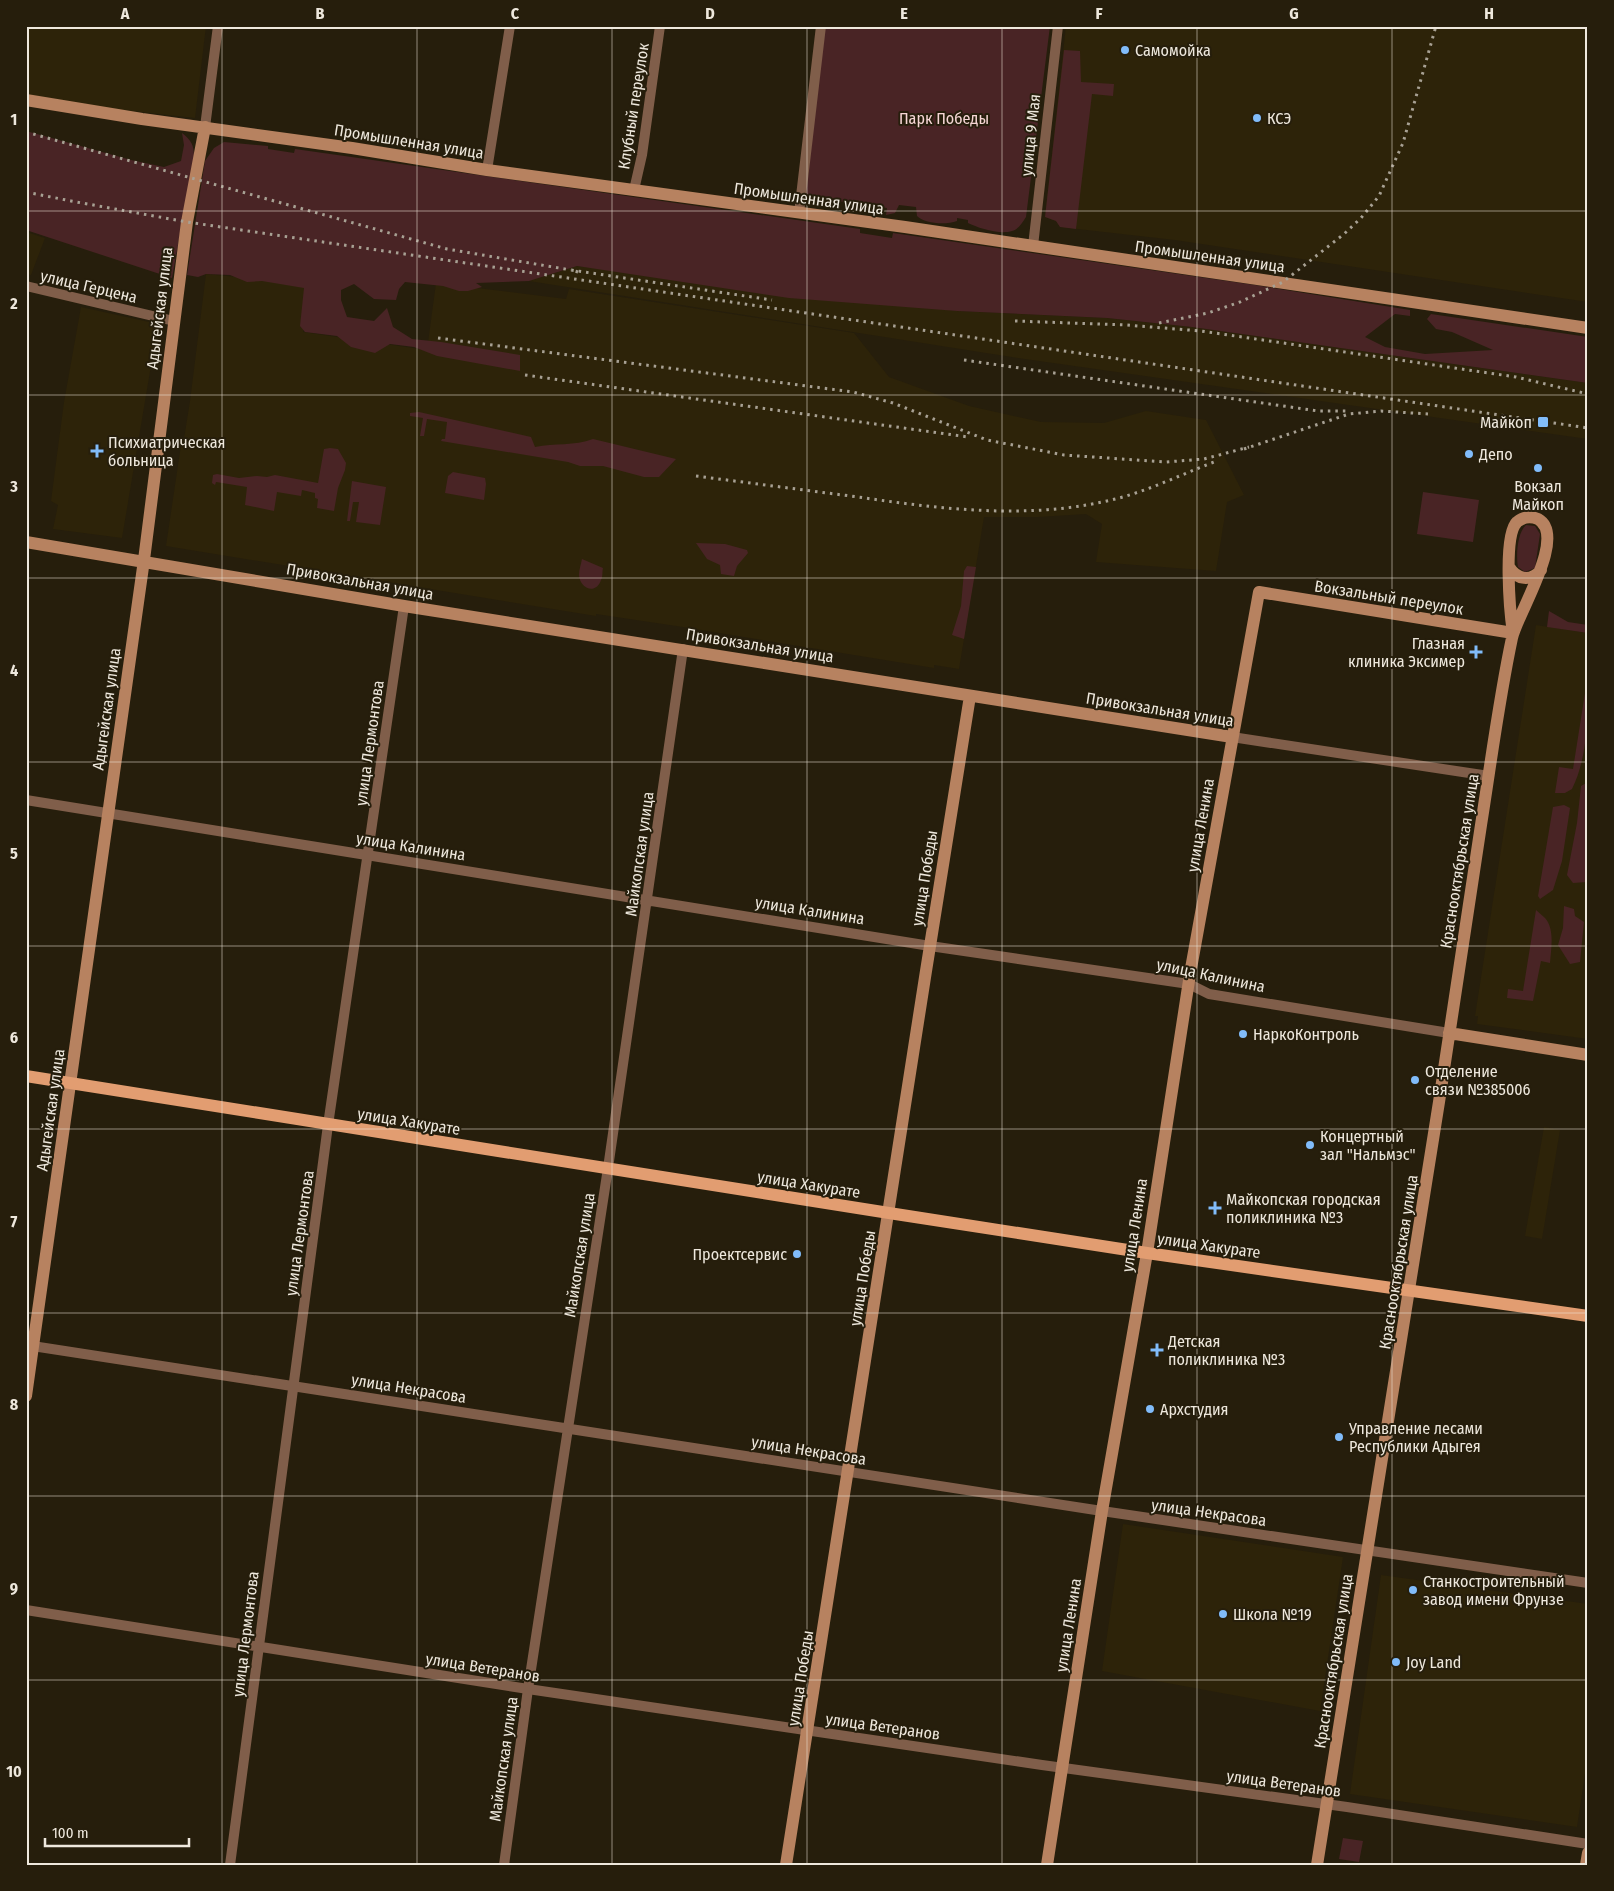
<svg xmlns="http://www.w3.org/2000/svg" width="1614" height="1891" font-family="'Fira Sans Condensed',sans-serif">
  <rect width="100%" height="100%" fill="#261e0c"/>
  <path fill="#2d2309" d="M26,26H206L195,118L114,109L26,94Z
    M1066,26H1588V302L1175,240L1060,227L1056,221L1045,217Z
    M26,232L45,238L31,275L26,274Z
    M577,266L957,311L1107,318L1192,327L1588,383V439L1018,358L529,281Z
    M206,274L310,284L303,332L427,350L436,283L566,299L569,289L854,333L889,377L969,406L1041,422L1104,423L1146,411L1206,420L1244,495L1227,502L1216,571L1096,562L1102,524L1086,514L1038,517H984L959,669L934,665V668L683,627L596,614V616L166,546L181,445H183L190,401Z
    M81,307L158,324L122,538L53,529L58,505L51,501L64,402Z
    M1536,625L1588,633V1039L1477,1024L1478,1016H1475Z
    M1544,1127L1560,1130L1542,1239L1525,1236Z
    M1123,1524L1343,1557L1320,1711L1102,1671Z
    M1381,1575L1588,1604V1754L1577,1827L1350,1794Z"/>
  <path fill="#492425" d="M824,26H1050L1026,217C1022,223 1019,229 1012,231C1000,235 978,228 968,223V220L957,218V221C946,225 925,224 917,216L916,207L899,205L895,213L886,215L887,208L823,199L821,206L811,203L806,195Z
    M1064,50L1080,51L1081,82L1114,84L1113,96L1092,94L1076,229L1060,227L1056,221L1045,217Z
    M26,131L131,160L164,167L181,161L184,145L182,133C191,140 194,145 194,156L172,278L26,230Z
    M224,142L268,146V149L294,153L295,149L860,229V233L892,238L893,233L1255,285L1410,310V316L1395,314L1365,337L1385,347L1425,354L1493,350L1452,332L1436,329L1427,319L1431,314L1588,337V383L1192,327L1107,318L957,311L789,298L577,266L529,281L476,283L482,287L468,291H459L443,286L405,282L399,289L396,300L374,299L354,284L341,290V300L347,317L374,321L387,308L393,327L412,339L441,342L520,355V371L437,356L414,347L390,344L375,353L351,347L337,336L305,332L300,326L304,288L262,281L247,282L230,275L206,274L198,277L187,275L205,161L214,148Z
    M419,412L531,437L535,447C555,443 574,446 593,439L676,459L659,477H644L603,466H580L568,462L441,441L442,439H445L447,422L427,419L424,436H420L423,418L410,416V413Z
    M330,448L338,449L346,463L345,470L338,488L334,511L317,508L318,499L315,498V493L302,490L301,496L277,492L274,511L245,505L247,487L216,482L215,485L212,483L213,475L217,474L239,478L257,476L267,477L275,475L318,483L324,449Z
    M453,472L485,478L486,484L484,500L445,493L448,476Z
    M352,481L386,487L380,525L356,522L359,502H353L350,521H347Z
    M1423,492L1479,500L1473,542L1417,534Z
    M1526,525L1535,526L1540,534L1535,568L1525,572L1518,567C1516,556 1517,533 1526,525Z
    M696,543L725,544L747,550L748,553L737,566L734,576L721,574L720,565L707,559Z
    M582,559L603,568C602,572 603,577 601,580C596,595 580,589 579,575C579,570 581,564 582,559Z
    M967,566L976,567L964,639L952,635L961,606L964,571Z
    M1549,611L1568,622L1588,625V633L1547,627Z
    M1588,692C1588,724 1586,761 1572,789L1565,793H1555L1559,767L1573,769L1585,693Z
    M1588,782V875L1587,882L1573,883L1567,875L1577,823L1581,786Z
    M1564,805L1570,808L1562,861L1553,890L1540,899L1538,896L1553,807Z
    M1564,906L1574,909L1575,916L1584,922L1580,962L1570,964L1558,945L1563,928Z
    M1536,910C1539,913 1542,915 1545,918C1555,929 1551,949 1550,963L1541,961L1533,1001L1507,998L1508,989L1523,991Z
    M1343,1838L1363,1841L1359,1862L1339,1859Z"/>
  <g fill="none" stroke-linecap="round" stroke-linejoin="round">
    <path stroke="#805e4a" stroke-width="10" d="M205,127L218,26
      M487,170L510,26
      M634,190L642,155L660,26
      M799,213L821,26
      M1033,246L1058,26
      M26,286L174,321
      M1232,737L1489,776
      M26,800L930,946L1189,984L1209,994L1449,1033
      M26,1345L1102,1511L1588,1583
      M26,1610L528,1689L1042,1765L1347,1807L1588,1844
      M230,1865L328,1125L404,606
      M504,1865L528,1689L608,1168L683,649"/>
    <path stroke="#b78260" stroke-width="12" d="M26,100L142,119L352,148L487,170L905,227L1588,328
      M26,542L404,606L1232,737
      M1509,567C1517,580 1531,582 1541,570
      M1449,1033L1588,1055
      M26,1396L144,560L187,222L205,127
      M786,1865L926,971L970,696
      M1047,1865L1102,1511L1147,1253L1190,974L1259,592L1513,633
      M1317,1865C1358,1610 1400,1356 1439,1102C1453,1009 1467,917 1481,825C1491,762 1499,699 1512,638C1517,614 1568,536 1538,519C1531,516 1523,517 1517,522C1503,535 1510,613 1513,633
      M1586,1865L1588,1853"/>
    <path stroke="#e29d71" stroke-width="12" d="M26,1076L889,1213L1147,1253L1588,1316"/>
    <path stroke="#a8a194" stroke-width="3" stroke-dasharray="2.5 5" stroke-linecap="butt" d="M26,132L447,249L571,270
      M26,192L71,201L187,222L1588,428
      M578,272L571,270L772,300
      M1015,321L1126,325L1201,331L1516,377L1588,394
      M1159,323L1208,313L1240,302L1283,282L1344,234L1361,218L1379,196L1403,143L1436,26
      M438,338L853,392L893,403L987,440L1064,455L1166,462L1204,459L1249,447
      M964,360L1318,411H1349
      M525,375L968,437
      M1244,449L1349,414L1381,411L1428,414
      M696,476C750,483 804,490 858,497C941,509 1028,520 1111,500C1146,492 1180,475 1214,462"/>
  </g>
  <path fill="none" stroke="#eee8dd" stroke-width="1" stroke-opacity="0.55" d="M222,26V1865M417,26V1865M612,26V1865M807,26V1865M1002,26V1865M1197,26V1865M1392,26V1865M26,211H1588M26,395H1588M26,578H1588M26,762H1588M26,946H1588M26,1129H1588M26,1313H1588M26,1496H1588M26,1680H1588"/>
  <g fill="#81bcfa" stroke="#261e0c" stroke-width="2">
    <circle cx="1125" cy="50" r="5"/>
    <circle cx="1257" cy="118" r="5"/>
    <rect x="1537" y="416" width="12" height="12" rx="2.5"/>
    <path d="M94.5 443.5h5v5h5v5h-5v5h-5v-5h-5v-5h5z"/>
    <circle cx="1469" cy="454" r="5"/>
    <circle cx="1538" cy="468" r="5"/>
    <path d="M1473.5 644.5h5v5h5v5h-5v5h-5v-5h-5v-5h5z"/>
    <circle cx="1243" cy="1034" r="5"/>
    <circle cx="1415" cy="1080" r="5"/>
    <circle cx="1310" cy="1145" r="5"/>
    <path d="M1212.5 1200.5h5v5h5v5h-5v5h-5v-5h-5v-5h5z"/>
    <circle cx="797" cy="1254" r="5"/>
    <path d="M1154.5 1342.5h5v5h5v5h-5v5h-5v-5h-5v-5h5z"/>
    <circle cx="1150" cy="1409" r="5"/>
    <circle cx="1339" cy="1437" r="5"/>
    <circle cx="1413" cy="1590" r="5"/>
    <circle cx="1223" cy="1614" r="5"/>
    <circle cx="1396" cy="1662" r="5"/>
  </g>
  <g text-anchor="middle" stroke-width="4" stroke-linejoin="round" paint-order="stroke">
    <g font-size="16" fill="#eee8dd" stroke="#261e0c" text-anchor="start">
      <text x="1135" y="56">Самомойка</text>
      <text x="1267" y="124">КСЭ</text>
      <text x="1532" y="428" text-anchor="end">Майкоп</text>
      <text x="108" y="448">Психиатрическая<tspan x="108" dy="18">больница</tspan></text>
      <text x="1479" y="460">Депо</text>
      <text x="1538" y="492" text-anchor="middle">Вокзал<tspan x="1538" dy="18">Майкоп</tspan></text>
      <text x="1465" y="649" text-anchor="end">Глазная<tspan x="1465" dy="18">клиника Эксимер</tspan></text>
      <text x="1253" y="1040">НаркоКонтроль</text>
      <text x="1425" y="1077">Отделение<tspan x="1425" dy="18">связи №385006</tspan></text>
      <text x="1320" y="1142">Концертный<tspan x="1320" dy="18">зал "Нальмэс"</tspan></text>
      <text x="1226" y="1205">Майкопская городская<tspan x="1226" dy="18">поликлиника №3</tspan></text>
      <text x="787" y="1260" text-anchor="end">Проектсервис</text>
      <text x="1168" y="1347">Детская<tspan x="1168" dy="18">поликлиника №3</tspan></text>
      <text x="1160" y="1415">Архстудия</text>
      <text x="1349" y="1434">Управление лесами<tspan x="1349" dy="18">Республики Адыгея</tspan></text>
      <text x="1423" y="1587">Станкостроительный<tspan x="1423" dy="18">завод имени Фрунзе</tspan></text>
      <text x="1233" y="1620">Школа №19</text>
      <text x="1406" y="1668">Joy Land</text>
    </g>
    <g font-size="16" fill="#eee8dd" stroke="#261e0c">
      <text transform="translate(633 106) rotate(-81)" y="6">Клубный переулок</text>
      <text transform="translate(1030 135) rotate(-84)" y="6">улица 9 Мая</text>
      <text transform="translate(409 141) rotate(9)" y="6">Промышленная улица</text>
      <text transform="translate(809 198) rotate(8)" y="6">Промышленная улица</text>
      <text transform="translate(1210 256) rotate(8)" y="6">Промышленная улица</text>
      <text transform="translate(89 286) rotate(13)" y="6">улица Герцена</text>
      <text transform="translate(159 308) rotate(-83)" y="6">Адыгейская улица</text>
      <text transform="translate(360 581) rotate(10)" y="6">Привокзальная улица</text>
      <text transform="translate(1389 597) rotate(9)" y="6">Вокзальный переулок</text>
      <text transform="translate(760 645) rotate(9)" y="6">Привокзальная улица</text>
      <text transform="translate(106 709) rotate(-82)" y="6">Адыгейская улица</text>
      <text transform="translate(1160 709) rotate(9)" y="6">Привокзальная улица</text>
      <text transform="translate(369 743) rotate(-82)" y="6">улица Лермонтова</text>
      <text transform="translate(1200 825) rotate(-80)" y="6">улица Ленина</text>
      <text transform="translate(411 846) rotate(9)" y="6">улица Калинина</text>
      <text transform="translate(639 854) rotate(-82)" y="6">Майкопская улица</text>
      <text transform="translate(1459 861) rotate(-81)" y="6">Краснооктябрьская улица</text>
      <text transform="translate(924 878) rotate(-81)" y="6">улица Победы</text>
      <text transform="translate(810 910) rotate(9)" y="6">улица Калинина</text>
      <text transform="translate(1211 975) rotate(12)" y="6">улица Калинина</text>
      <text transform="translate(50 1110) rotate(-82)" y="6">Адыгейская улица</text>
      <text transform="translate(409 1121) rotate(9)" y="6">улица Хакурате</text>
      <text transform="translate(809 1184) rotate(9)" y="6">улица Хакурате</text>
      <text transform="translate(1134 1225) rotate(-81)" y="6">улица Ленина</text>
      <text transform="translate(299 1233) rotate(-82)" y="6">улица Лермонтова</text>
      <text transform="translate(1209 1245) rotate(8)" y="6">улица Хакурате</text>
      <text transform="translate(579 1255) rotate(-81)" y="6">Майкопская улица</text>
      <text transform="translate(1398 1262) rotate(-81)" y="6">Краснооктябрьская улица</text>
      <text transform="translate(862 1278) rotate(-81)" y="6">улица Победы</text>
      <text transform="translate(409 1388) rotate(9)" y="6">улица Некрасова</text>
      <text transform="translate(809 1450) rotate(9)" y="6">улица Некрасова</text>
      <text transform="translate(1209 1512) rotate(8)" y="6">улица Некрасова</text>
      <text transform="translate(1068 1625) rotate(-81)" y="6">улица Ленина</text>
      <text transform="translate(245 1634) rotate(-83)" y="6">улица Лермонтова</text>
      <text transform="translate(1333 1661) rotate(-81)" y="6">Краснооктябрьская улица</text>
      <text transform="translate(483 1667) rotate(9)" y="6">улица Ветеранов</text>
      <text transform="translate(800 1678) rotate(-81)" y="6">улица Победы</text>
      <text transform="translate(883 1726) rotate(8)" y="6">улица Ветеранов</text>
      <text transform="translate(503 1759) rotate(-82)" y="6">Майкопская улица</text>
      <text transform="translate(1284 1783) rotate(8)" y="6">улица Ветеранов</text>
    </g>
    <g font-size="16" fill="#f6d6d5" stroke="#261e0c">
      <text x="944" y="124">Парк Победы</text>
    </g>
  </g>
  <rect width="1614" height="1891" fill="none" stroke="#261e0c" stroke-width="55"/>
  <path d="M45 1838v8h144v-8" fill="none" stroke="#eee8dd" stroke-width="2.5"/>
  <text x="52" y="1838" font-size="15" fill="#eee8dd" stroke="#261e0c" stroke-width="4" paint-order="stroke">100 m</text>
  <rect x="28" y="28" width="1558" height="1836" fill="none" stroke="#eee8dd" stroke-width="2"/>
  <g font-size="16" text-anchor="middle" font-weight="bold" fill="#eee8dd">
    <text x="125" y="19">A</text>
    <text x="320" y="19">B</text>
    <text x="515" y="19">C</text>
    <text x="710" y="19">D</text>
    <text x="904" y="19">E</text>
    <text x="1099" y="19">F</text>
    <text x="1294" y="19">G</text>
    <text x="1489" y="19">H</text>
    <text x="14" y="125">1</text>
    <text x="14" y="309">2</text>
    <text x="14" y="492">3</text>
    <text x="14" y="676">4</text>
    <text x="14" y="859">5</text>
    <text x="14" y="1043">6</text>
    <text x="14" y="1227">7</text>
    <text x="14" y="1410">8</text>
    <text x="14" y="1594">9</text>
    <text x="14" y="1777">10</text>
  </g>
</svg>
